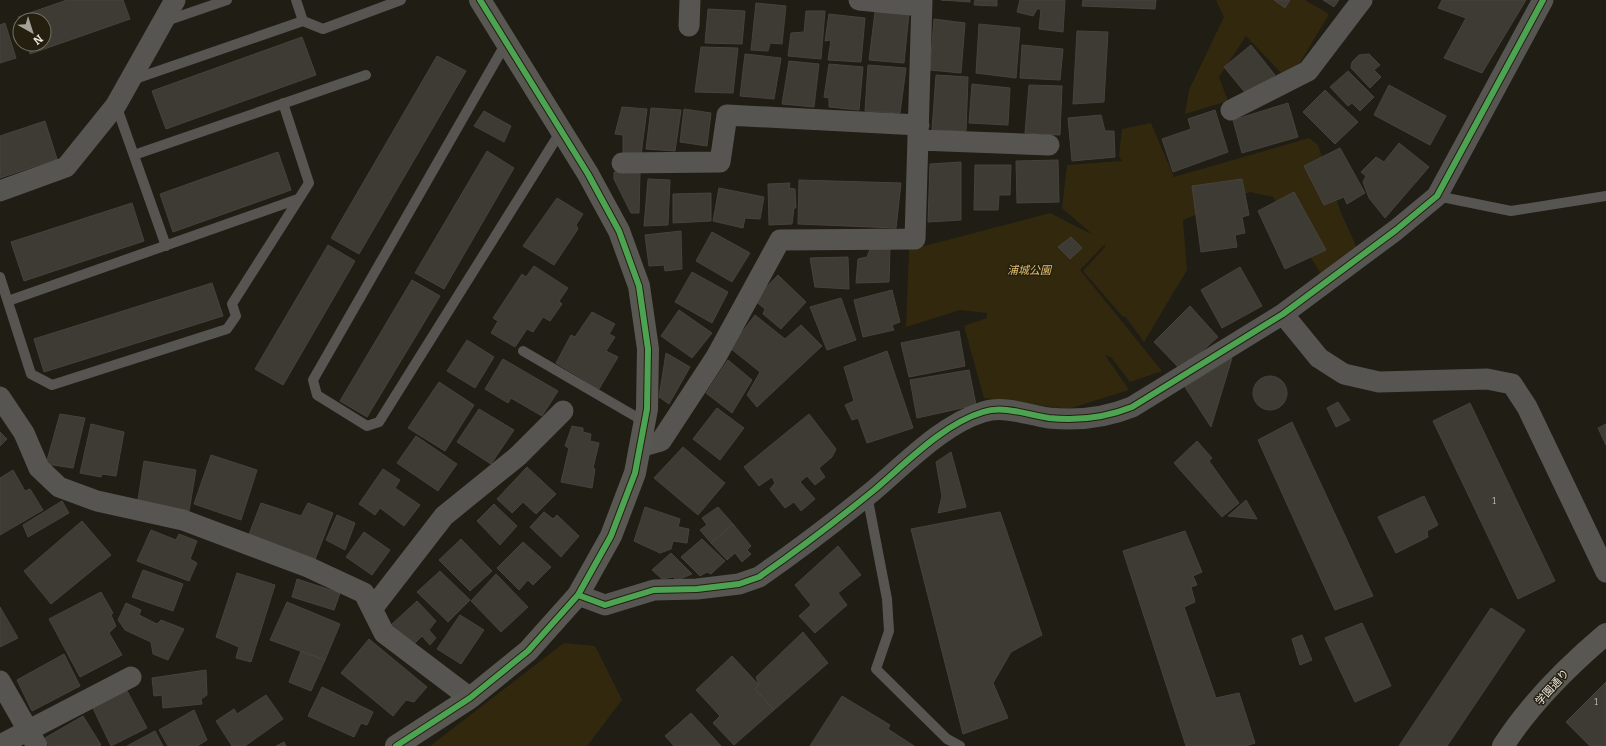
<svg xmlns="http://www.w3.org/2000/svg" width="1606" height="746" font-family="Bitter,'Noto Sans JP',serif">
  <rect width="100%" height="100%" fill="#201d15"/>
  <path fill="#32280e" d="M1216,0H1305L1329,14L1300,63L1283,75L1246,36L1219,77L1228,101L1185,114L1189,90L1224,17Z
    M1151,123L1174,177L1309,138L1318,145L1341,213L1357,248L1321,274L1273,197L1250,192L1183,220L1187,270L1144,342L1125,316L1123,317L1083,271L1106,246L1104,245L1080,270L1162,371L1130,382L1111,357L1105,355L1129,390L1068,409L984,398L964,326L987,318V313L960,310L906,327L909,250L1050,213L1093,235L1062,208L1067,165L1122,161L1119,156L1122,129Z
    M564,643L595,646L622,700L587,746H430Z"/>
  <path fill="#3e3a34" stroke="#46433c" d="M67,0H123L130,19L30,54L27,44H44V20H20V24L18,17Z
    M941,0H970V2Z
    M975,0H997V6L974,5Z
    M1020,0H1065L1063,32L1039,29L1041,9H1037L1033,16L1017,12Z
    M1083,0H1156L1155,9L1082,6Z
    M1274,0H1290L1285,8Z
    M1323,0H1339L1334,7Z
    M1442,0H1526L1482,73L1444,58L1466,18L1438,8Z
    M756,3L786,6L782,44L770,43L768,51L751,50Z
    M708,9L745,11L742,44L705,43Z
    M806,11H825L821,59L788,56L791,33L804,32Z
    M875,12L909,14L904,63L869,60Z
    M829,14L865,18L861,62L828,60L831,40L825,41Z
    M934,19L965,23L961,73L930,70Z
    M5,23L16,58L0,63V25Z
    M979,24L1020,28L1016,78L976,73Z
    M1077,31L1108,32L1104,102L1073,104Z
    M302,37L316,75L166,129L152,91Z
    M1022,45L1063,49L1060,80L1020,78Z
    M1251,45L1275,75L1247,95L1224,67Z
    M701,47L738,48L733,93L695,92Z
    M745,54L781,58L774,99L740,96Z
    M1369,54L1380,65L1374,70L1381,77L1370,88L1351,68L1352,62L1359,55Z
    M437,56L466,71L359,254L331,238Z
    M789,61L819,64L814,107L782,104Z
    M829,64L863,67L859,110L829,107V98L824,97Z
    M868,65L906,68L900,113L865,111Z
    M1348,71L1374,97L1360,111L1352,103L1348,106L1330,87Z
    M936,75L968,77L966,131L932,130Z
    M972,84L1010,88L1008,125L969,123Z
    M1029,85L1062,86L1060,135L1025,133Z
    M1389,85L1446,116L1430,145L1374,115Z
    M1325,90L1358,122L1335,144L1303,112Z
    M1288,103L1298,137L1242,153L1233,120Z
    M622,107L647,109L641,155L623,154V135L615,134Z
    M651,108L681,110L675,151L646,149Z
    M684,109L711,113L707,146L680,142Z
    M1215,110L1228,152L1173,172L1162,139L1191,129L1188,119Z
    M484,111L511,126L504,142L474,126Z
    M1101,115L1105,131H1114L1115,157L1072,161L1068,118Z
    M45,121L57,159L0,178V136Z
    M1399,143L1429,167L1385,218L1369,198L1363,182L1366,176L1361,172L1376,157L1384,162Z
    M1340,148L1365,193L1347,204L1344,197L1324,205L1304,166Z
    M487,151L514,168L444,289L415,273Z
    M278,152L291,190L173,232L160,194Z
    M1058,160L1059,202L1017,203L1016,161Z
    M961,162V220L928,222L930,164Z
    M975,165H1011L1010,195H999L998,210H974Z
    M614,172H640L639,213H631L614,179Z
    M648,179L670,180L668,225L644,226Z
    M1242,179L1249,215L1242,217L1245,233L1235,235L1237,247L1201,252L1192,186Z
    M799,180L901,183L896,228L798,224Z
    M790,183L789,188L795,189L796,208H794L792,224L769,225L768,184Z
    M719,188L764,197L760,219L745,218L743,228L713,221Z
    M1294,192L1326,250L1285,269L1258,211Z
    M711,193V221L673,223V194Z
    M557,198L583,214L576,225L578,229L554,265L523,246Z
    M132,203L144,241L24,281L11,242Z
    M681,231L682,269L665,271L664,265L649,266L645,235Z
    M712,232L750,253L732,282L696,261Z
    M1071,237L1082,248L1070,259L1058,247Z
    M328,245L355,261L283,385L255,369Z
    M890,248L889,282L856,283L858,259L867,257L870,249Z
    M848,257L849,289L815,287L810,258Z
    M534,266L568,288L559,301L562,304L550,321L543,317L533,332L527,329L515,347L491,333L498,321L493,318L522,274L526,277Z
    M1240,267L1262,306L1222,328L1201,290Z
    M692,272L728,292L712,323L675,302Z
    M778,275L806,302L781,329L763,314L765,309L754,300Z
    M412,280L440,296L367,417L340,401Z
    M212,283L223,316L44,372L34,339Z
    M892,290L900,322L892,325L894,330L863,337L854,300Z
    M841,298L856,340L827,350L810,307Z
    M1190,306L1218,337L1181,370L1154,342Z
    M679,310L712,333L692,358L661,336Z
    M592,312L615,324L609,334L615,337L606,351L618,357L599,389L556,363L571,335L575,337Z
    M755,315L785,339L801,325L822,346L757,407L747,395L760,372L730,348Z
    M959,331L965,366L909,377L901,343Z
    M467,340L494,357L475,388L447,371Z
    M887,351L913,428L867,443L858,418L852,420L845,405L854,401L844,367Z
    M666,353L690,367L669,404L659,397Z
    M1232,358L1211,427L1185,387Z
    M503,359L558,391L542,416L511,398L508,403L485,389Z
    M728,360L752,380L732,413L706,393Z
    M969,370L976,405L917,418L910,380Z
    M1253 393a17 17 0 1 1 34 0a17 17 0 1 1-34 0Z
    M439,382L474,405L445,451L408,428Z
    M1338,402L1350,420L1336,427L1327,408Z
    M1470,403L1555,581L1518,599L1433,421Z
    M717,408L744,428L720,460L693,439Z
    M479,409L514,430L491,464L457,442Z
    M60,414L85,418L73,468L46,464Z
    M809,414L836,449L832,457L819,468L825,477L815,485L807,476L800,482L815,499L801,511L794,502L785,508L770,489L775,483L772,477L759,486L744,467Z
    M1292,422L1373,596L1335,610L1258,440Z
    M91,424L124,432L116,476L102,474L101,477L80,473Z
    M1606,424V445L1598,428Z
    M572,426L583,428V432L591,434L590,441L599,443L593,468L595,469L592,488L561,482L569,448L565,446Z
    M0,432L7,439L0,446Z
    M416,436L457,464L438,491L397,463Z
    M1197,441L1212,458L1209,461L1239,503L1222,517L1174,463Z
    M683,447L725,483L698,515L654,478Z
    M951,452L966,507L938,513L942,496L936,462Z
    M211,455L257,470L241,520L194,504Z
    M144,461L196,470L189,511L138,500Z
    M527,467L556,494L536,514L523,502L512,513L497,499Z
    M383,469L400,480L395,488L420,505L404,526L380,508L375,515L359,504Z
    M13,470L25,491L30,489L43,510L0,535V478Z
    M1424,496L1438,525L1427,531L1428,537L1396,553L1378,517Z
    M1246,500L1257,519L1228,516Z
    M62,501L69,513L28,537L23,525Z
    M261,503L301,516L308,503L333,513L314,562L248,537Z
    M494,504L517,526L500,545L477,521Z
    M645,507L680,519L678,527L689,529L687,543L673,541L671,549L660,553L634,541Z
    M718,507L733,524L711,543L700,530L707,525L702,518Z
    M544,512L553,519L557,515L579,536L561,557L530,527Z
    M1000,512L1042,635L1011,652L993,683L1008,718L963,734L911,529Z
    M337,515L355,523L345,550L326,540Z
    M82,521L111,555L51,604L24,571Z
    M733,524L751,546L747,550L751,554L742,562L735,553L727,560L711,543Z
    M151,530L176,540L179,534L197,541L190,559L197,563L189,581L137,561Z
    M1185,531L1202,572L1193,576L1197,585L1191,587L1195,602L1184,607L1216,698L1239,693L1255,743L1246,746H1186L1123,551Z
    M364,532L390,550L372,575L346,557Z
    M461,539L492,571L470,591L439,560Z
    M702,539L725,561L711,574L707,572L700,576L681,557Z
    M523,542L551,567L533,585L528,580L519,590L497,568Z
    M838,546L861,575L838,593L847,605L815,633L799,616L811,605L795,585Z
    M671,553L692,574L677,580L673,577L662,579L652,570Z
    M143,570L183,584L173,611L132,597Z
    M440,571L470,600L448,622L417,592Z
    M237,573L275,585L251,662L236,658L239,647L216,637Z
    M496,574L528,607L501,632L471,601Z
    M297,579L340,593L334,610L292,597Z
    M101,592L113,613L111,615L116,626L109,633L122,655L80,677L49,619Z
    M417,601L436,621L429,630L436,638L430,645L422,636L411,647L391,625Z
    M287,602L340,624L325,660L270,640Z
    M126,603L141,610L139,615L157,624L161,620L184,629L168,660L153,654L151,642L125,630L118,620Z
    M0,607L18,638L0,647Z
    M1491,608L1525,630L1447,746H1399Z
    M460,615L484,630L461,664L437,649Z
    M1362,623L1391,686L1355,702L1325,638Z
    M803,632L828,663L774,710L755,689L759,685L756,677Z
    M1302,635L1312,660L1300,665L1292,639Z
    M369,639L427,687L414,702L406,700L393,716L341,673Z
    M301,651L325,660L311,691L289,682Z
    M64,654L80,686L32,711L17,680Z
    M732,656L759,685L755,689L774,710L734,745L713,723L720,716L696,690Z
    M206,670L207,695L201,699L202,704L163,708L162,695L154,696L152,678Z
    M1606,682V746H1590L1566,722Z
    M322,687L373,712L367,725L361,723L354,737L308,716Z
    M126,689L147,728L111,746L92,706Z
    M266,695L283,719L245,746H232L216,721L234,709L237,714Z
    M842,696L890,725L888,729L914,746H810Z
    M194,710L207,740L197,746H168L159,730Z
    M691,713L721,746H674L665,736Z
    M83,716L101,745L98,746H49L45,738Z
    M155,731L163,746H127Z
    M284,742L286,746H276Z"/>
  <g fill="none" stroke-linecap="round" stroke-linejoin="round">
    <path stroke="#565552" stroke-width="10" d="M296,0L303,21L323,29L401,0
      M166,21L227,0
      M506,43L313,380L317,395L367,426L379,422L561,131
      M132,80L303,21
      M116,105L166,246
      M134,155L366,75
      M1437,196L1511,211L1606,196
      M0,277L31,374L52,385L227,329L236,316L232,304L309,183L283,103
      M8,301L298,199
      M523,351L645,422
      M867,495L887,599L889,631L876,669L947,739L960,746"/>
    <path stroke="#565552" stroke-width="21" d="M859,0L921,6
      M689,26L690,0
      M1231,110L1308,71L1362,0
      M919,140L1049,145
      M622,163L720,162L727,115L919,125
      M0,191L66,167L116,105L175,0
      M1283,314L1319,358L1344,374L1379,382L1487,379L1512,384L1527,407L1606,572
      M0,397L24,433L39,468L59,487L97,501L183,520L308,567L364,593L384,633L470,698
      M640,447L661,441L716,357L780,240L915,239L922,0
      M578,595L605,605L654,590L697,589L739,584L759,577C798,550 836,521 873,491C905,464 943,424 983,412C1004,405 1028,415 1049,418C1078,421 1105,418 1132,407L1283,314L1396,230L1437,196L1543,0
      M372,609L444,516L518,456L563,411
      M0,681L37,746
      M0,745L131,677"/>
    <path stroke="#595752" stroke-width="22" d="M396,746L470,698L528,651L578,595L611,536L635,473L647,409L648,349L639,286L619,231L588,174L480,0
      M1503,746C1530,704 1568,666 1606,634"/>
    <g stroke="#251f10" stroke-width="8">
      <path id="cycleway" d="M578,595L605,605L654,590L697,589L739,584L759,577C798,550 836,521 873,491C905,464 943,424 983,412C1004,405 1028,415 1049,418C1078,421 1105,418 1132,407L1283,314L1396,230L1437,196L1543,0
        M396,746L470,698L528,651L578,595L611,536L635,473L647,409L648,349L639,286L619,231L588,174L480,0"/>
    </g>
    <use href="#cycleway" stroke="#4ca352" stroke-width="6"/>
  </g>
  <g text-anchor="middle" stroke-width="3" stroke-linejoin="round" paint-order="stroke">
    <g font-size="9" fill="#c1bdb5">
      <text x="1494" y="504">1</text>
      <text x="1596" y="705">1</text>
    </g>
    <g font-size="11" font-style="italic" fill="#e1c06f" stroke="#251f10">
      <text x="1029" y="274">浦城公園</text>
    </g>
    <g font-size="11" fill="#ede9e0" stroke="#251f10">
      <text transform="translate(1552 687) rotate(-48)" y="4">学園通り</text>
    </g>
  </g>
  <g transform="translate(32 32) rotate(141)"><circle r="19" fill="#251f10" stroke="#757063"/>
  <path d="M0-3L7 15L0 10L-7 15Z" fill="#a5a299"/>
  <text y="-6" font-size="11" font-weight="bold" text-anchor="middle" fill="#ede9e0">N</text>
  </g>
</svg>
